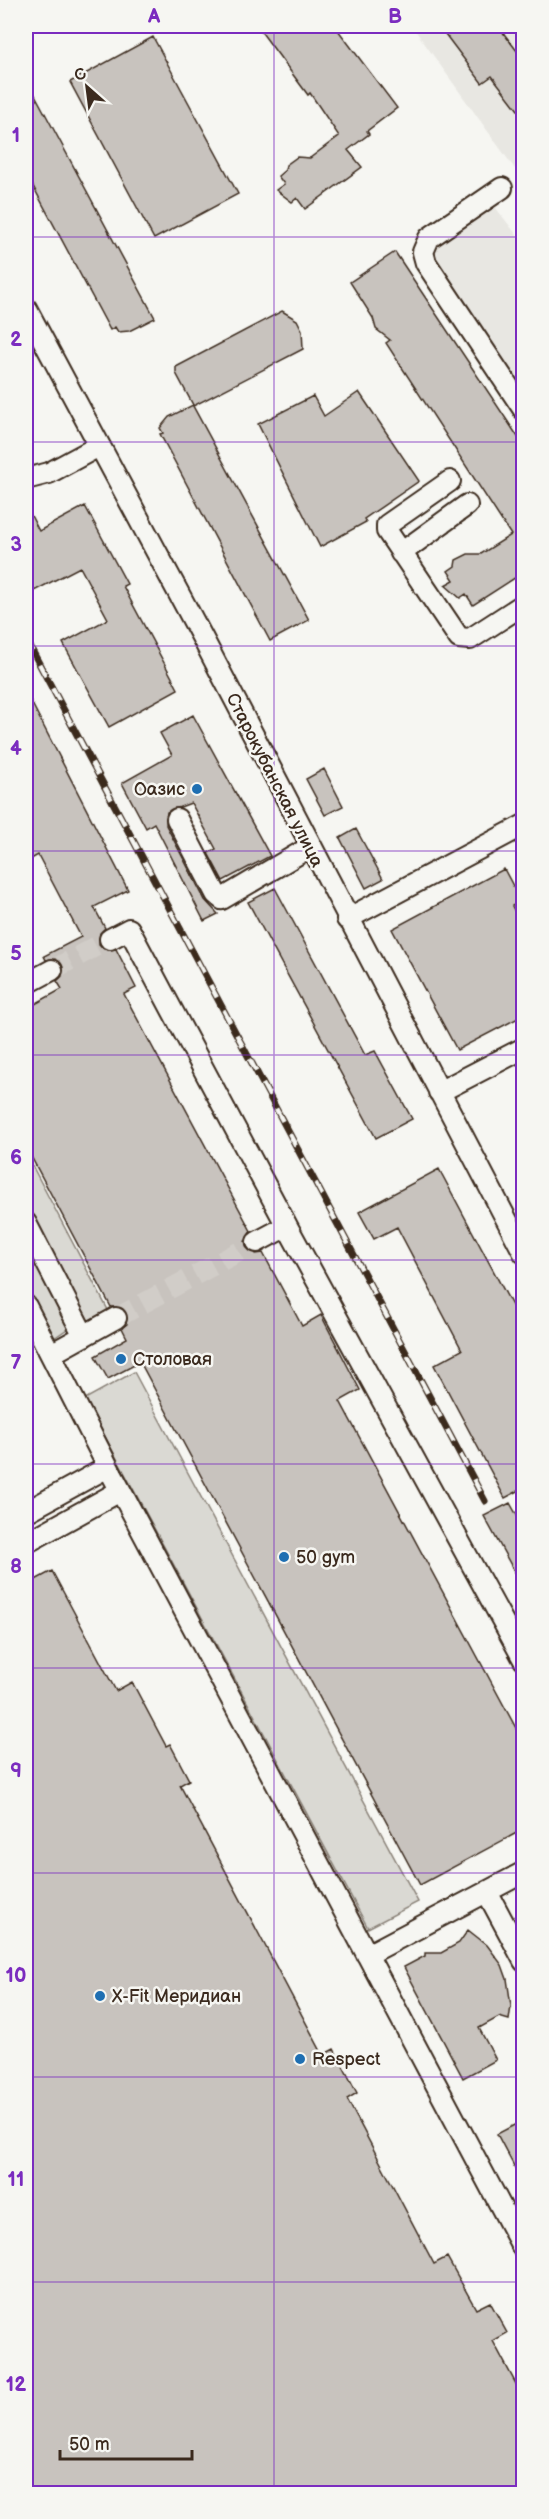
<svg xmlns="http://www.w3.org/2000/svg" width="549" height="2519" font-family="'Balsamiq Sans',sans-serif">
  <rect width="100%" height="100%" fill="#f6f6f2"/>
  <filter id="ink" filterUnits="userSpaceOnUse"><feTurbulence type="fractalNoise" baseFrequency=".0167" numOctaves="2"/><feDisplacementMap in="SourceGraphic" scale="12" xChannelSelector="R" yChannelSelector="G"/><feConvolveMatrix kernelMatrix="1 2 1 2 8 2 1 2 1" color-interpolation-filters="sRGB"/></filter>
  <g filter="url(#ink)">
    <path fill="#e8e7e2" d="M412,26H523V180Z
      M492,203L523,243V393L429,250Z"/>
    <path fill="#dad9d3" stroke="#8a8278" stroke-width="1.5" d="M26,1154L108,1310L87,1322L26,1208Z
      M26,1242L70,1327L54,1338L26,1284Z
      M134,1372L418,1902L368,1928L85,1399Z"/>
    <path fill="#c8c3be" stroke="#3b2a1e" stroke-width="1.5" d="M257,26H335L397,108L367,131L369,134L348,150L362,167L305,209L297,198L292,202L276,190L284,184L278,176L285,170L286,165L297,157L310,158L339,136L310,93L308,95Z
      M439,26H498L524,60V118L492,76L482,83Z
      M153,37L238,194L154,239L70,82Z
      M26,78L155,318L129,331L118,332L115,327L110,330L26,173Z
      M395,252L524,446V572L473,605L466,594L460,598L445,585L454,580L448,571L455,566L456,560L468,554H481L511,535L386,343L390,340L376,329L373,318L350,282Z
      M282,311L297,320L302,330L303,349L193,406L309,620L270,641L160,434L163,433L160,428L169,417L193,405L176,373V367Z
      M359,392L419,481L364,519L366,522L320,547L258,424L313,396L324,416Z
      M26,506L39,531L85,506L127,584L123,586L178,689L109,727L63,643L108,619L80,567L32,592L26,581Z
      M26,692L128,890L94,907L105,928L100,933L99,944L104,949H116L136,988L124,994L251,1231L245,1241L247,1248L256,1254L263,1253L302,1326L321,1315L360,1390L340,1401L524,1743V1829L420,1885L140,1362L108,1379L95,1356L127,1338L122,1328L127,1324V1313L122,1307H111L26,1147V1009L62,989L57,981L62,976L63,965L58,960H46L44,956L81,937L38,855L26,862Z
      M193,715L270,856L223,881L208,853L216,849L191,803L167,812L166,825L205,900L218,914L204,921L154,823L146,828L122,783L172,755L160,733Z
      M324,769L343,806L325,815L306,779Z
      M356,829L383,879L366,888L340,838Z
      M504,869L521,901L512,906L524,929V1015L457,1050L392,929Z
      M275,888L365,1055L375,1051L412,1119L376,1138L248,902Z
      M439,1169L524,1328V1488L505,1498L434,1365L462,1350L397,1227L374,1239L359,1212Z
      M510,1503L524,1528V1589L484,1516Z
      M52,1571L116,1691L132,1682L166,1746L170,1744L189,1780L180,1785L323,2055L334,2049L357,2093L347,2099L434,2264L447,2257L476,2309L490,2302L507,2333L493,2341L524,2399V2493H26V1585Z
      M468,1930L487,1945L502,1965L507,1979L511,2006L509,2020L499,2017L479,2028L496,2060L463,2078L404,1967L425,1956V1953H441L459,1943Z
      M524,2120V2185L497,2134Z"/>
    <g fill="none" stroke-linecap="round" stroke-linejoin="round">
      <path stroke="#d1cdc8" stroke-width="20" stroke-dasharray="20 10" stroke-linecap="butt" d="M52,970L110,939
        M116,1318L257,1242"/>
      <g stroke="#3b2a1e" stroke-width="24">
        <path id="minor" d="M502,188L429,238L423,252L426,263L524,410
          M26,308L201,635L524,1253
          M26,479L49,473L99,446
          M450,481L387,525V531L459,638L470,639L524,604
          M401,553L467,505
          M177,819L216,894L222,899L310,847
          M347,919L524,825
          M110,939L129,929L287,1226L257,1242
          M26,984L52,970
          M439,1092L524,1048
          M26,1223L84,1336
          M287,1226L524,1660
          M26,1306L108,1467L524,2250
          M51,1354L116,1318
          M26,1512L108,1467
          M26,1543L120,1491
          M487,1892L524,1961
          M367,1955L524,1872"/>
      </g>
      <use href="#minor" stroke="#f6f6f2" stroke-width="20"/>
      <g stroke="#3b2a1e" stroke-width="7">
        <path id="rail" d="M26,639L485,1501"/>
      </g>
      <use href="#rail" stroke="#f6f6f2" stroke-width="4.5" stroke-dasharray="14" stroke-linecap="butt"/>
    </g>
  </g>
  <path fill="none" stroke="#7b2cbf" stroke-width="1.5" stroke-opacity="0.55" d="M274,26V2494M26,237H524M26,442H524M26,646H524M26,851H524M26,1055H524M26,1260H524M26,1464H524M26,1668H524M26,1873H524M26,2077H524M26,2282H524"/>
  <g fill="#1f6fb2" stroke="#f6f6f2" stroke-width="2">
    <circle cx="197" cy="789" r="6"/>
    <circle cx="121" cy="1359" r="6"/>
    <circle cx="284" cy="1557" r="6"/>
    <circle cx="100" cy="1996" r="6"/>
    <circle cx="300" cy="2059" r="6"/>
  </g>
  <g text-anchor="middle" stroke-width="5" stroke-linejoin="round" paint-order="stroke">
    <g font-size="18" fill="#3b2a1e" stroke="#f6f6f2">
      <text transform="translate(275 780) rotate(63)" y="6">Старокубанская улица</text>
    </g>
    <g font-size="18" fill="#3b2a1e" stroke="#f6f6f2" text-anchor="start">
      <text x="185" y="795" text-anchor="end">Оазис</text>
      <text x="133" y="1365">Столовая</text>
      <text x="296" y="1563">50 gym</text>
      <text x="112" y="2002">X-Fit Меридиан</text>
      <text x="312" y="2065">Respect</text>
    </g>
  </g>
  <rect width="549" height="2519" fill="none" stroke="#f6f6f2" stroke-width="66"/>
  <g transform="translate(87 87) rotate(332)" stroke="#f6f6f2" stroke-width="4.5" paint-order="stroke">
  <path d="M0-4.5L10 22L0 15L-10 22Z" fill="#3b2a1e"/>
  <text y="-9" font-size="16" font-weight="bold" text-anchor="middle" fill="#3b2a1e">С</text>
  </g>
  <path d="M60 2450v9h132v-9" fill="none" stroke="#3b2a1e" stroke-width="3"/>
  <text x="69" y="2450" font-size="18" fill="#3b2a1e" stroke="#f6f6f2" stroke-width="4.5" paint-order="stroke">50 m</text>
  <rect x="33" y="33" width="483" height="2453" fill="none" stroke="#7b2cbf" stroke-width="2"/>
  <g font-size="20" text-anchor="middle" font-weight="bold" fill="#7b2cbf">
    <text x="154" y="23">A</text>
    <text x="395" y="23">B</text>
    <text x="16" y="142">1</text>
    <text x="16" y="346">2</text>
    <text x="16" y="551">3</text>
    <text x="16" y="755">4</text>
    <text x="16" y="960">5</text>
    <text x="16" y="1164">6</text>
    <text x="16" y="1369">7</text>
    <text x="16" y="1573">8</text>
    <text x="16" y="1777">9</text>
    <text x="16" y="1982">10</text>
    <text x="16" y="2186">11</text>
    <text x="16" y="2391">12</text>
  </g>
</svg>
